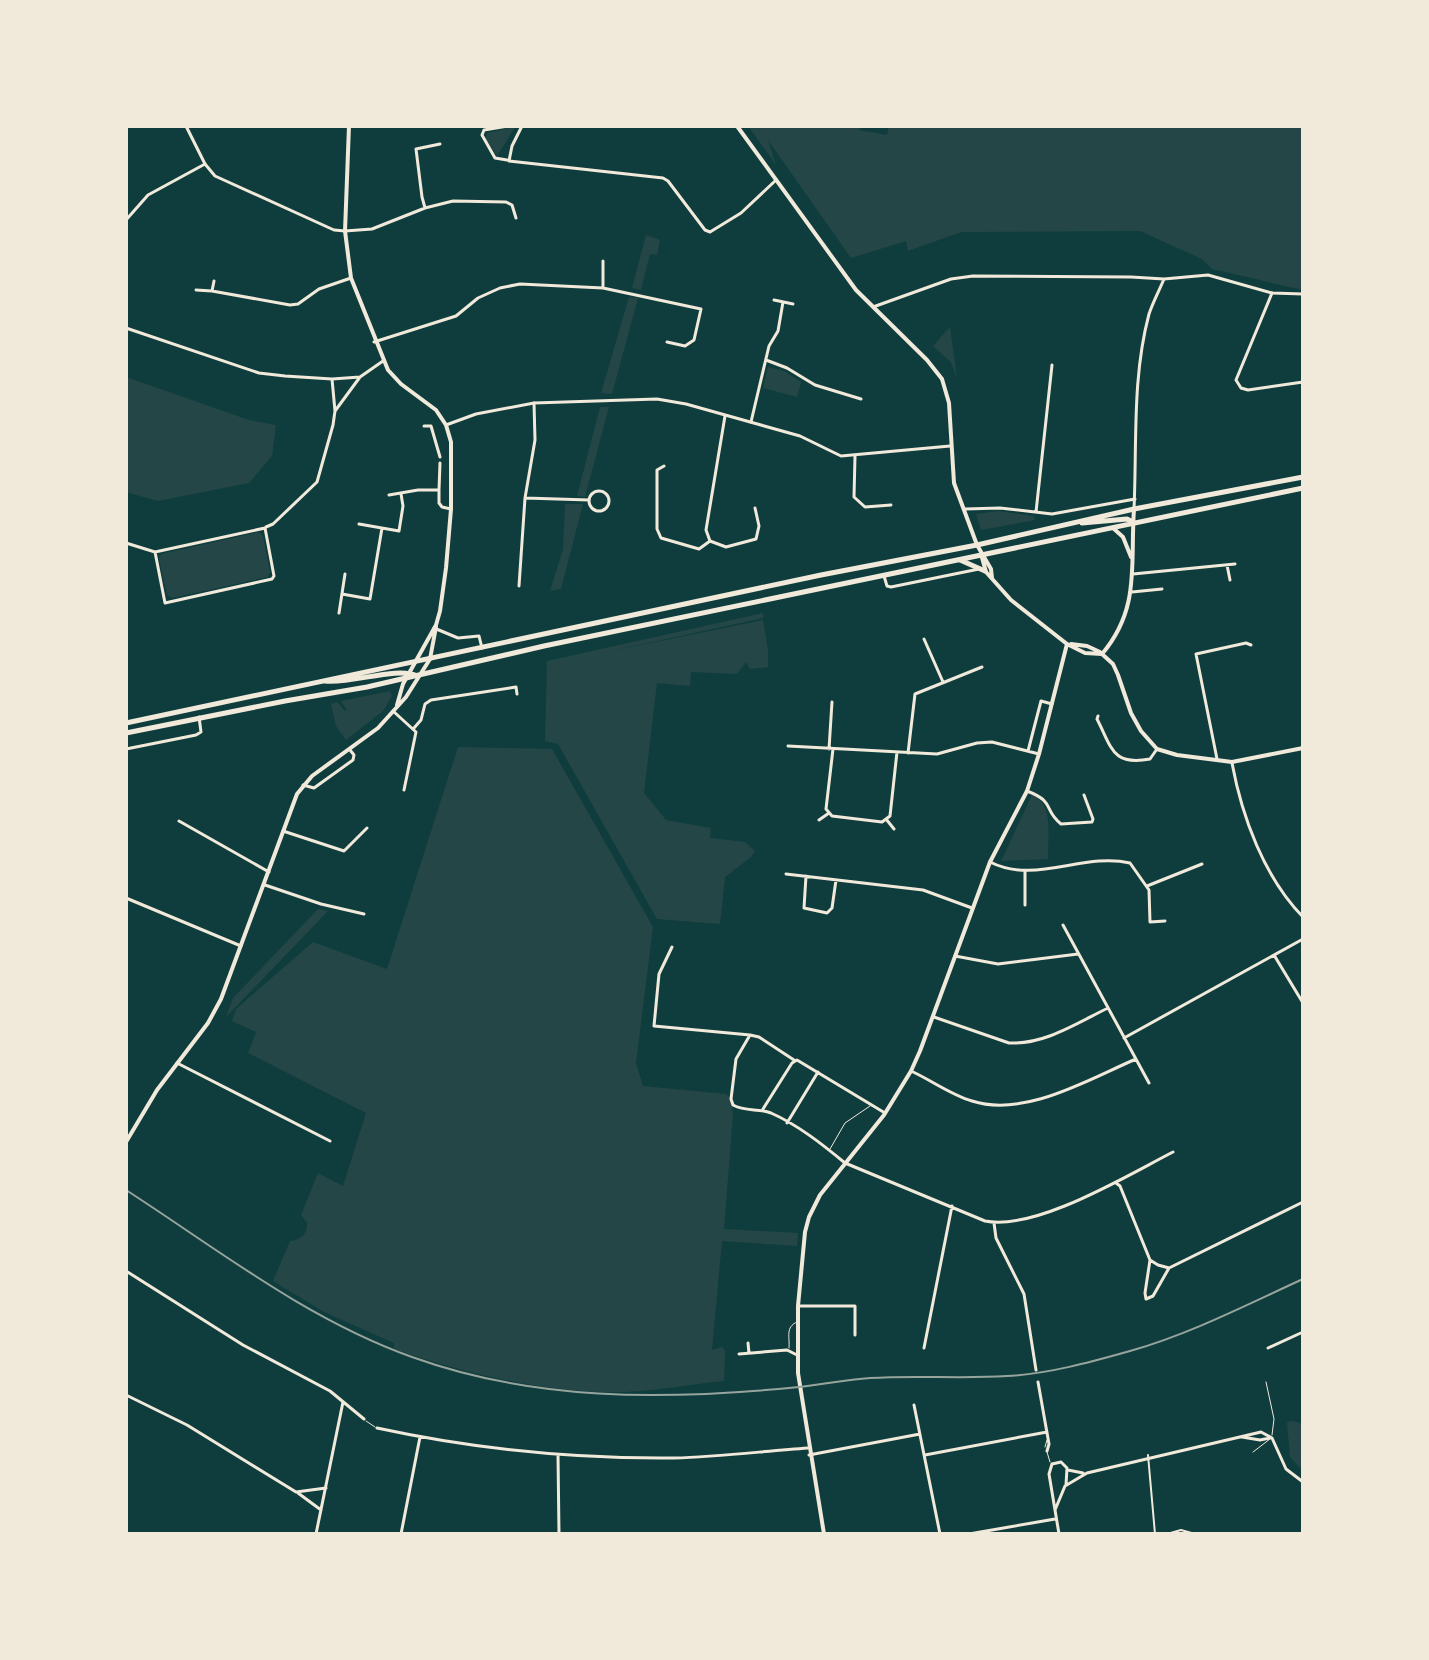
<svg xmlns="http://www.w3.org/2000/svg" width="1429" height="1660" font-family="Figtree,sans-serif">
  <rect width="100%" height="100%" fill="#0f3d3e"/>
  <path fill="#244646" d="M748,126H862L859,130L887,135L889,126H1303V290L1212,269L1202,259L1140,231L961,232L908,251L906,241L851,258L768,140L776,165Z
    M515,127L514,129L497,156L486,139L487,133Z
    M646,235L660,240L657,255L650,254L641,290L632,288Z
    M629,297L638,298L612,394L601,393Z
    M950,327L957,378L951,362L933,346Z
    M768,367L784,371L801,382L797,397L763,388Z
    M126,377L249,420L276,425L272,456L249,483L158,501L126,492Z
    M600,407H609L585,497L577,496Z
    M565,504H583L561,589L550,591L563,549Z
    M998,511L1034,516L1035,520L981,530L976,514Z
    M259,532L263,536L270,572L268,577L172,598L167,595L159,559L161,554Z
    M763,613V618L607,652L763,620L768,650V667L750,669L746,662L737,674L691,672L690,686L657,683L644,793L666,820L711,828L710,838L745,842L755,851L751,857L725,877L720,924L657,919L558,744L545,741L547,661Z
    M390,691L392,696L383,711L346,740L336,726L331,704L337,702L345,711L347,710L341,701Z
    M458,747L552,749L653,927L636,1063L643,1086L726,1094L731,1099L733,1114L724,1229L798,1233L797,1246L722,1241L712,1350L722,1347L725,1351L724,1381C683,1385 641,1394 600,1392C529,1389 461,1372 394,1349V1343L326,1313L273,1281L290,1241C301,1240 308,1234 307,1223L301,1215L318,1173L343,1186L366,1113L248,1053L256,1032L232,1021L236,1009L313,942L387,969Z
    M1032,795C1055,804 1047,838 1048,859L1001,861Z
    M318,909L328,911L226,1017L233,998Z
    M1293,1421L1303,1424V1471L1290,1457L1287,1422Z"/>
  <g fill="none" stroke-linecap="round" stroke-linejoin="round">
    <path stroke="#f1e9da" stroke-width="1" d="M830,1149L845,1123L870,1106
      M789,1348C790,1337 785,1327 797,1322
      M1266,1382L1274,1419L1272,1435
      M366,1421L375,1427
      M1045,1447L1047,1440
      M1047,1452L1050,1462
      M1253,1452L1270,1439"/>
    <path stroke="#f1e9da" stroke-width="2" d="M1148,1455L1155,1534
      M1167,1534L1181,1530L1195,1534"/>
    <path stroke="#f1e9da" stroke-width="3" d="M522,126L512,146L509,161L663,178L668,181L705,230L710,232L741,213L775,181
      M507,160L495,158L482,135L484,130L508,126
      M425,208L422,197L416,149L440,144
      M126,220L148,195L205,164
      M345,231L372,229L425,208L453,201L506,202L512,205L516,218
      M603,288V261
      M196,290L212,291L290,305L298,304L319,289L351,278
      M212,291L214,281
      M1272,293L1236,380L1241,388L1248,390L1303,382
      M774,300L793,304
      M126,328L259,373L285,376L332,379L360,377L383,361
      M374,342L456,316L478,298L500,288L520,284L603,288L701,309L694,340L685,346L667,342
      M766,360L787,368L815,385L861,399
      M332,379L335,411
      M725,416L706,530L710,541L726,547L756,539L759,526L755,508
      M751,422L769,346L778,331L783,302
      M424,426H431L440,457
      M855,456L854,497L865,507L891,505
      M664,466L657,470V529L661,538L699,549L710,541
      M439,490L440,463
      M589 501a10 10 0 1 1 20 0a10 10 0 1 1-20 0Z
      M389,495L418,490H439V503L442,507L451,509
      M525,498L589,500
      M965,509L1000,508L1052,514L1135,499
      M1036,512L1052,365
      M359,524L399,531L403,506L401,494
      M266,527L273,524L317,482L333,425L335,411L360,377
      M126,543L155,552L265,528L274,576L272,579L165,603L155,552
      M1227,565L1230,580
      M1133,574L1235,564
      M884,576L887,586L891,587L979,569
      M519,586L525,498L535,440L534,403
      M1132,592L1162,589
      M342,594L370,599L382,528
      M339,613L345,574
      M434,628L458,638L479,636L482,648
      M924,639L943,682
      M393,711L416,732L404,790
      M1098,716L1097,719C1112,748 1112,766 1150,759L1157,749
      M414,728L421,720L425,704L431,700L516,687L517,694
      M788,746L937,754L977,743L992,742L1039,754
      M126,749L196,735L201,732L199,717
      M829,749L832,702
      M833,749L826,809L832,816L882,822L890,816L897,752
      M1028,751L1041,701L1052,704
      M908,753L915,694L982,667
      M1217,759L1196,654L1246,643L1251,645
      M303,785L314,788L353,760L354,755L350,750
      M1027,791C1056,802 1043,810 1061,824L1092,822L1093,819L1084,795
      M886,819L894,829
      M819,820L829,813
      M179,821L269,872
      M283,831L344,851L367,828
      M990,862C1036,885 1083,852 1130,863L1149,890L1150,922L1165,921
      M1025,872V905
      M786,874L923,890L972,908
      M806,876L804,908L827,913L832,908L836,880
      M265,885L321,904L364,914
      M1147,886L1202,864
      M126,898L241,946
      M1063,925L1149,1083
      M672,947L659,974L654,1026L750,1035L759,1037L794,1060
      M1274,955L1303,1003
      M955,956L998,964L1078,954
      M934,1017L1009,1043C1044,1045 1077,1023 1108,1008
      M750,1035L736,1059L731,1099L733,1105C745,1112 759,1108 771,1113C798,1125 822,1144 845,1163L985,1221C1036,1231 1126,1176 1173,1152
      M1124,1038L1303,939
      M177,1063L330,1141
      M911,1071C931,1080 951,1095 972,1101C1025,1118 1089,1079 1136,1059
      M763,1109L792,1063L797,1060L885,1113
      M787,1123L818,1072
      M1116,1183L1120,1186L1150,1260L1158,1265L1169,1268L1303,1202
      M994,1223L996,1238L1024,1294L1036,1370
      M1150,1260L1145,1293L1146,1299L1153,1296L1169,1268
      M126,1271L243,1345L330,1391L364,1419
      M800,1306H855V1335
      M748,1343L749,1353
      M924,1348L952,1206
      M1268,1348L1303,1332
      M739,1354L787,1350L797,1355
      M1038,1382L1049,1444L1047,1451
      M126,1395L187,1425L296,1492L326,1488
      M914,1405L940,1534
      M377,1428C474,1449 575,1459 674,1458C719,1457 764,1451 808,1448
      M1242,1437L1260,1440L1270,1438
      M558,1455L559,1534
      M809,1455L920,1434
      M925,1455L1047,1432
      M1068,1470L1083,1473
      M298,1493L321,1510
      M1055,1510L1065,1486L1087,1473L1261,1432L1272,1438L1286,1469L1303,1482
      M316,1534L343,1402
      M401,1534L420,1437
      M969,1534L1055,1519
      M1059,1534L1049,1474L1052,1464L1061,1462L1067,1468L1066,1485"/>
    <path stroke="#f1e9da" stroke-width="3" d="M186,126L205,164L215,176L334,230L345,231
      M873,307L951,279L973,276L1131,277L1164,279
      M446,425L476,414L534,403L657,399L686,404L800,436L841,456L950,446
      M1134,509C1137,443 1132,378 1149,314C1153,302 1159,291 1164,279L1208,275L1272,293L1303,294
      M1232,763C1242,817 1264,877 1303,917"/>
    <path stroke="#f1e9da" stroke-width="4" d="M1102,654L1113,664L1118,675L1131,713L1141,731L1157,749L1177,755L1232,762L1303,748"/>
    <path stroke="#f1e9da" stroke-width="4" d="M349,126L345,231L351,278L388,370L401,384L436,410L446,425L451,442V509L446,568L440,611L436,625L403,684L397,705
      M737,126L856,290L927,360L942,379L949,403L954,483L977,545L991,569L992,578
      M1113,528L1123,537L1131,557
      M981,554L986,572L1011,600L1067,644L1085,653L1102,654
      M1071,644L1087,646L1100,652
      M1102,654C1141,608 1130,564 1134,509
      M126,1142L157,1090L208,1023L221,999L297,794L312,776L378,728L406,697L430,659L436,627
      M824,1534L798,1373V1306L805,1232L809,1217L820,1195L884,1115L911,1071L920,1051L990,862L1027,791L1039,754L1067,644"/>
    <path stroke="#f1e9da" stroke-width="5" d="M1082,523L1127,519L1133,522
      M960,560L985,571
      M325,681C352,684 397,666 417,676
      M126,723L821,575L977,545L1134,509L1303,477
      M126,733L285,701L367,687L544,646L1303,488"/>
    <path stroke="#97a49c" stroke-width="2" d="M126,1190C219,1250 306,1319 412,1357C534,1401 661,1400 789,1388C816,1386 842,1380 870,1378C915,1375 961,1379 1007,1376C1048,1374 1091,1362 1130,1351C1190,1334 1246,1305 1303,1279"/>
  </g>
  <rect width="1429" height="1660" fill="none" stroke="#f1e9da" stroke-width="256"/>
</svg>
